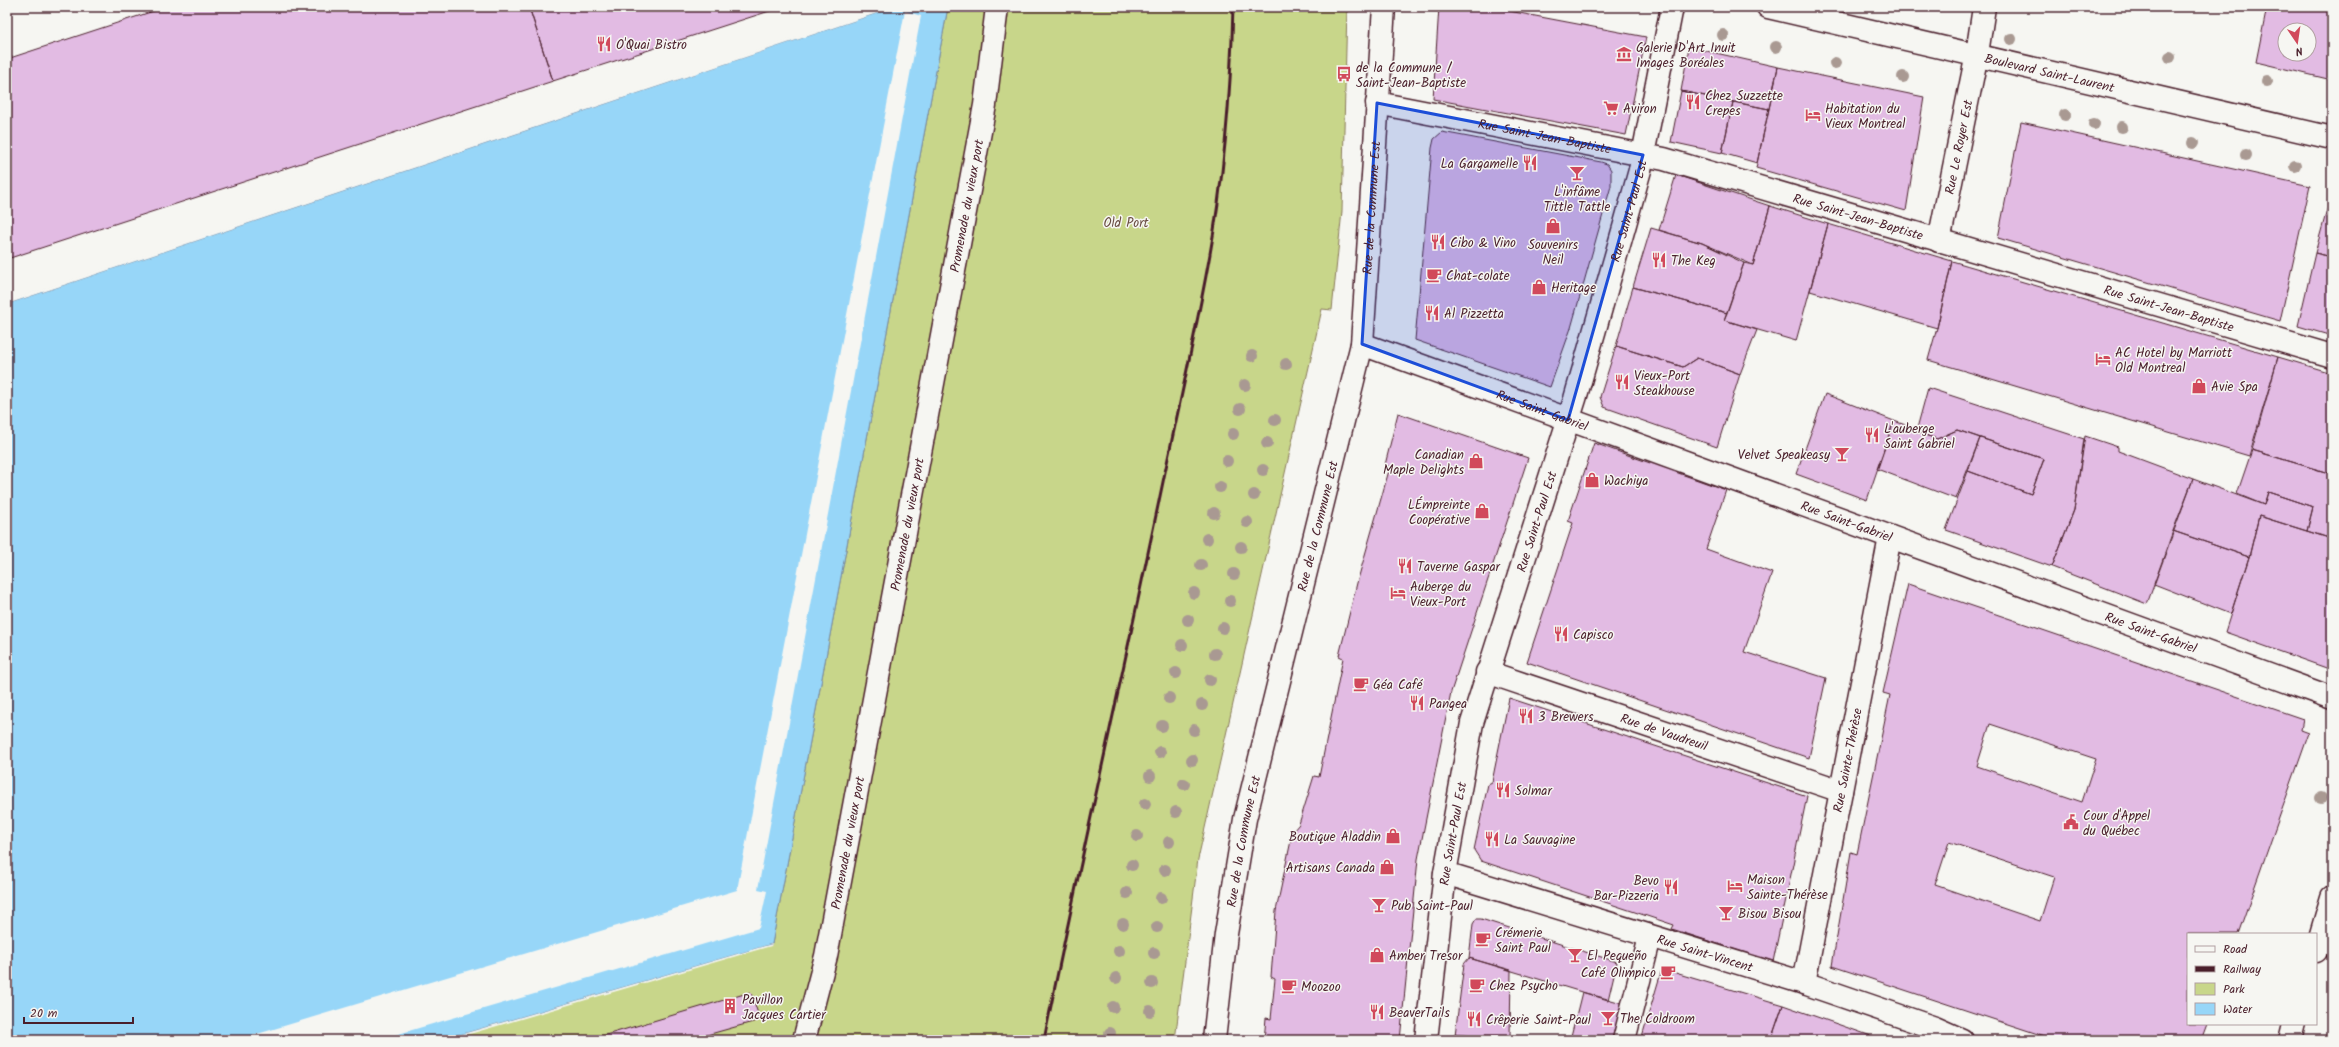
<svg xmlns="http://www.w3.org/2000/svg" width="2339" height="1047" font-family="Kalam,sans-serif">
  <rect width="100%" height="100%" fill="#f6f6f2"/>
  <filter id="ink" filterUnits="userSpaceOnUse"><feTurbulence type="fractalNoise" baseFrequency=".025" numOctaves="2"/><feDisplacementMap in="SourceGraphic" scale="8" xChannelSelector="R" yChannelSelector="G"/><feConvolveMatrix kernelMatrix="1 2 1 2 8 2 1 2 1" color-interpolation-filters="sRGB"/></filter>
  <g filter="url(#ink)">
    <path fill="#c8d68a" stroke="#897a5a" d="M948,7H1347L1342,211L1332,310L1322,309L1198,859L1175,1040H442L772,944Z"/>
    <path fill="#97d6f8" stroke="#788da6" d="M895,7H948L772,944L442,1040H7V304Z"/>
    <path fill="#f6f6f2" d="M889,7H895L7,304V302Z
      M905,11L921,16L758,889L767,891L759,928L378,1040H237L737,890Z
      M772,944L771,946L449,1040H442Z"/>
    <path fill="#e2bbe3" stroke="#4a1f2b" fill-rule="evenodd" d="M166,7H529L553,81L7,259V59Z
      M529,7H782L553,81Z
      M1439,7L1493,8L1646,37L1626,135L1433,99Z
      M2267,7H2332V80L2256,62ZM2285,30H2309V54H2285Z
      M1689,47L1778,67L1769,109L1681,91Z
      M1778,67L1924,97L1906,211L1756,168Z
      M1681,91L1733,102L1722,153L1671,142Z
      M1733,102L1769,109L1757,163L1722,153Z
      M2021,122L2310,186L2280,321L1998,238Z
      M1442,132L1601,162L1607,164L1611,170V186L1571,328L1550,387L1415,340L1432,148L1434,139Z
      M1676,175L1770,206L1753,265L1702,243L1659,230Z
      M2332,192V257L2315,253Z
      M1770,206L1828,224L1796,341L1724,320L1744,263L1753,265Z
      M1828,224L1952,261L1937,328L1810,291Z
      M1651,228L1702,243L1744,263L1727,313L1633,287Z
      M2315,253L2332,257V336L2298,326Z
      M1952,261L2278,357L2249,456L1928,360L1937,328Z
      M1633,287L1727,313L1724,320L1757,330L1740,374L1697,358L1683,367L1616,346Z
      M1616,346L1683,367L1697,358L1740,374L1717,447L1604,407L1600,397Z
      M2278,357L2332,373V474L2252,450Z
      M1928,388L2084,439L2074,510L2052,567L1946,530L1968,471L2031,494L2044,459L1957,430L1937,439L1916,432Z
      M1825,394L1894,421L1867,500L1796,474Z
      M1398,413L1528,458L1451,692L1418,859L1400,1040H1264L1266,1018L1271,1019L1275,979L1271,977L1276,911L1293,831L1299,824L1314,776L1319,777L1343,658L1339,656L1357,583L1390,467L1385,465Z
      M1894,421L1917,429L1916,432L1937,439L1957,430L1980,438L1956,499L1877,469Z
      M2085,436L2118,447V451L2193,479L2147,604L2052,567L2074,510Z
      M1980,438L2044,459L2031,494L1968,471Z
      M1594,443L1726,490L1706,549L1772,573L1744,652L1826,678L1809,758L1527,662L1573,523L1568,521Z
      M2252,450L2332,474V539L2307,531L2313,507L2268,492L2264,505L2237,494Z
      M2193,479L2264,505L2268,492L2313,507L2307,531L2259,516L2249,557L2173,531Z
      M2259,516L2332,539V670L2225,632L2249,557Z
      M2173,531L2249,557L2231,614L2154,584Z
      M1908,584L2303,719L2301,730L2309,733L2238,934H2188V1024H2208L2202,1040H2056L1832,966L1851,852L1857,854L1890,695L1883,693ZM1990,724L2096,759L2082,802L1977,766ZM1949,842L2054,877L2040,921L1935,885Z
      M1509,698L1807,796L1773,962L1672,929L1674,925L1481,861L1474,850L1488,784L1492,782Z
      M1476,919H1481L1617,962L1608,1000L1469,958L1473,924Z
      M1469,958L1511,970L1510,1037L1455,1035L1464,964Z
      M1662,969L1783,1005L1771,1040H1641Z
      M751,992L760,1020L689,1040H589Z
      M1582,992L1622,1003L1612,1040H1570Z
      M1783,1005L1874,1037L1873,1040H1771Z
      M1455,1035L1510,1037V1040H1455Z"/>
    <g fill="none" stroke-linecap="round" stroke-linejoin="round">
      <g stroke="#4a1f2b" stroke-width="25">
        <g id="minor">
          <path id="s1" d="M1768,7L2332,138"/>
          <path id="s2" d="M1377,103L1664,159L2332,356"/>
          <path id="s3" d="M1939,241L1977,54L1984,7"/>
          <path id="s4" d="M1362,344L2332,698"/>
          <path id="s5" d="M1487,672L1841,791"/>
          <path id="s6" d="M1445,873L1804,983L1935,1028L1962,1040"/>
          <path d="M2316,951L2332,897"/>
          <path id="s7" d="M1804,983L1890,537"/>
          <path id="s8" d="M804,1040L826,956L985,105L997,7"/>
          <path id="s9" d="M1214,1040L1226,934L1245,819L1362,344L1384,7"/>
          <path id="s10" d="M1426,1040L1445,873L1472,723L1575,399L1625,224L1640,170L1672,7"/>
          <path d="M1624,1040L1650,937"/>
          <path d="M2290,1040L2294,1024"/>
        </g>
      </g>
      <use href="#minor" stroke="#f6f6f2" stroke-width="22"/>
      <path stroke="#4a1f2b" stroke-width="3" d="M1044,1040C1082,852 1125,665 1164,477C1179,406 1195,336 1208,265C1224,180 1231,92 1233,7"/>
    </g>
    <g fill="#a99992">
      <circle cx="1723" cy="35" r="6"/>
      <circle cx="2011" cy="39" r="6"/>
      <circle cx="1776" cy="47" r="6"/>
      <circle cx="2170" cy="57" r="6"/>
      <circle cx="1835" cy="63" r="6"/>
      <circle cx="1903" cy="77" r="6"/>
      <circle cx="2267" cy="81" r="6"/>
      <circle cx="2065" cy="115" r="6"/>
      <circle cx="2094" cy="124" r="6"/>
      <circle cx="2122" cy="127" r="6"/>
      <circle cx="2193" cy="143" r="6"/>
      <circle cx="2246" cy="155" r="6"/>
      <circle cx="2295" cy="166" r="6"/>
      <circle cx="1252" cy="356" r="6"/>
      <circle cx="1286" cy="364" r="6"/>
      <circle cx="1245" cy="385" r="6"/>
      <circle cx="1240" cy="409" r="6"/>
      <circle cx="1275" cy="420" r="6"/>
      <circle cx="1233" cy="434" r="6"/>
      <circle cx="1267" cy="443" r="6"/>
      <circle cx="1227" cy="461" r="6"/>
      <circle cx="1263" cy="470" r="6"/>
      <circle cx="1220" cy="487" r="6"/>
      <circle cx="1254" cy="495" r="6"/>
      <circle cx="1214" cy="513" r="6"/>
      <circle cx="1247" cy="522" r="6"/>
      <circle cx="1207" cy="539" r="6"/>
      <circle cx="1241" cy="547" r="6"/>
      <circle cx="1201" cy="565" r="6"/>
      <circle cx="1234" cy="574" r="6"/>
      <circle cx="1194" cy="593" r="6"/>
      <circle cx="1230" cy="601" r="6"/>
      <circle cx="1188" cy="620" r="6"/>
      <circle cx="1223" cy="628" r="6"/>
      <circle cx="1182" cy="645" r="6"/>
      <circle cx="1215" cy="654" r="6"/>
      <circle cx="1176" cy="673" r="6"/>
      <circle cx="1210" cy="680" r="6"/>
      <circle cx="1169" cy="698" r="6"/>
      <circle cx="1202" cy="705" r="6"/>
      <circle cx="1162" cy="726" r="6"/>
      <circle cx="1194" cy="730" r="6"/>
      <circle cx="1160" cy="752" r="6"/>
      <circle cx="1192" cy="760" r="6"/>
      <circle cx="1150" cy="776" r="6"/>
      <circle cx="1184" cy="784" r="6"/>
      <circle cx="2321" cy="798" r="6"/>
      <circle cx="1145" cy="804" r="6"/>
      <circle cx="1176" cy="812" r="6"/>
      <circle cx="1137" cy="836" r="6"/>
      <circle cx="1169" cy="842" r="6"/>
      <circle cx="1132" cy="865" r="6"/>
      <circle cx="1165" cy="870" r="6"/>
      <circle cx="1127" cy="893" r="6"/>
      <circle cx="1161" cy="898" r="6"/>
      <circle cx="1123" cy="924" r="6"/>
      <circle cx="1157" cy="927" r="6"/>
      <circle cx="1119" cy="951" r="6"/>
      <circle cx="1154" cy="953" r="6"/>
      <circle cx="1116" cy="978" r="6"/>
      <circle cx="1152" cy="983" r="6"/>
      <circle cx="1113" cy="1007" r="6"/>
      <circle cx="1150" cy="1011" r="6"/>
      <circle cx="1110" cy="1033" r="6"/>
    </g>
  </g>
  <path fill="#1d4ed8" fill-opacity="0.2" stroke="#1d4ed8" stroke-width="3" stroke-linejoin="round" d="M1377,103L1643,155L1568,420L1362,344Z"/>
  <defs>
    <g id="restaurant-bare" transform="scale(1.2)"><path d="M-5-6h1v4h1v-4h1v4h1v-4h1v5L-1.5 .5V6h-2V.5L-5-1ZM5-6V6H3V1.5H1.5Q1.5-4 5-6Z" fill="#d1495b" stroke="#f6f6f2" stroke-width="2.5" paint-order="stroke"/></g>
    <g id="museum-bare" transform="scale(1.2)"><path d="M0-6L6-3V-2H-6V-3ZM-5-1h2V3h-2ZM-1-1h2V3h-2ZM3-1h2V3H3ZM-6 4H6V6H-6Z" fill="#d1495b" stroke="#f6f6f2" stroke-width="2.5" paint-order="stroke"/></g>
    <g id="bus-bare" transform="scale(1.2)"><path d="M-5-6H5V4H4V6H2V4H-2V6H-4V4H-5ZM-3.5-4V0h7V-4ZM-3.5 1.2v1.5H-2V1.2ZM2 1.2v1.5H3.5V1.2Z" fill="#d1495b" stroke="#f6f6f2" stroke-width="2.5" paint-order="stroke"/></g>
    <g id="supermarket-bare" transform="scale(1.2)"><path d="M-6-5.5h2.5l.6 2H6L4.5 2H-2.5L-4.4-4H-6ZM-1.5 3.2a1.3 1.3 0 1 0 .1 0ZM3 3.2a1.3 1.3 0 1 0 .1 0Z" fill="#d1495b" stroke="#f6f6f2" stroke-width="2.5" paint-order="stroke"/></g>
    <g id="hotel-bare" transform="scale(1.2)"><path d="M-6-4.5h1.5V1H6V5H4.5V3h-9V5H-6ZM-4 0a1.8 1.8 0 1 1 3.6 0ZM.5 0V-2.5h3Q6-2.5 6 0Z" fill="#d1495b" stroke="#f6f6f2" stroke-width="2.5" paint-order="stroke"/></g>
    <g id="bar-bare" transform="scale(1.2)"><path d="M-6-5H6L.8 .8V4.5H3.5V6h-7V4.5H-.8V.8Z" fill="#d1495b" stroke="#f6f6f2" stroke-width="2.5" paint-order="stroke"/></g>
    <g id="shop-bare" transform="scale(1.2)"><path d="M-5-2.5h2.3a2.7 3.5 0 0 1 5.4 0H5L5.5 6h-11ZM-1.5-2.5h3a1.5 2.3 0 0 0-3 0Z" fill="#d1495b" stroke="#f6f6f2" stroke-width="2.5" paint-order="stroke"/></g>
    <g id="cafe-bare" transform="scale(1.2)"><path d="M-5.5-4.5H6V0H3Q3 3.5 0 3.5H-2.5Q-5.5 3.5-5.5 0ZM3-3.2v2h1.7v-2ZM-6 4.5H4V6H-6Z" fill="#d1495b" stroke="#f6f6f2" stroke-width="2.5" paint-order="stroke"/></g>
    <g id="civic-bare" transform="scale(1.2)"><path d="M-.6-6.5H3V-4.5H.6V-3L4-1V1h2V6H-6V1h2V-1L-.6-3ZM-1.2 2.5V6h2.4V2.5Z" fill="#d1495b" stroke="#f6f6f2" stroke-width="2.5" paint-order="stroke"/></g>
    <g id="building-bare" transform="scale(1.2)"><path d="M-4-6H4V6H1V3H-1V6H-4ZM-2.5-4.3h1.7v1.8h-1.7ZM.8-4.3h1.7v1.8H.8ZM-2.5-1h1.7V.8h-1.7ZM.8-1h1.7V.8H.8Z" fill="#d1495b" stroke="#f6f6f2" stroke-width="2.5" paint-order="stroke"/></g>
  </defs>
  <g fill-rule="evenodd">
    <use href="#restaurant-bare" x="604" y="44"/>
    <use href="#museum-bare" x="1624" y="54"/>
    <use href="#bus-bare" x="1344" y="74"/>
    <use href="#restaurant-bare" x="1693" y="102"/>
    <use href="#supermarket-bare" x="1611" y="108"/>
    <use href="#hotel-bare" x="1813" y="115"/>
    <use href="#restaurant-bare" x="1530" y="163"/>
    <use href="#bar-bare" x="1577" y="173"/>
    <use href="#shop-bare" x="1553" y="226"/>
    <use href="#restaurant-bare" x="1438" y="242"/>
    <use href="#restaurant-bare" x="1659" y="260"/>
    <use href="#cafe-bare" x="1434" y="275"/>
    <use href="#shop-bare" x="1539" y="287"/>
    <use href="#restaurant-bare" x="1432" y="313"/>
    <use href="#hotel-bare" x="2103" y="359"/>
    <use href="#restaurant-bare" x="1622" y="382"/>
    <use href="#shop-bare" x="2199" y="386"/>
    <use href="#restaurant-bare" x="1872" y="435"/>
    <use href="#bar-bare" x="1842" y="454"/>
    <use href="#shop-bare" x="1476" y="461"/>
    <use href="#shop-bare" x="1592" y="480"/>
    <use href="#shop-bare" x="1482" y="511"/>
    <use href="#restaurant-bare" x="1405" y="566"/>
    <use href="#hotel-bare" x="1398" y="593"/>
    <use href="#restaurant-bare" x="1561" y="634"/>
    <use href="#cafe-bare" x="1361" y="684"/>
    <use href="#restaurant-bare" x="1417" y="703"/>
    <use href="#restaurant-bare" x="1526" y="716"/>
    <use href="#restaurant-bare" x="1503" y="790"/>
    <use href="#civic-bare" x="2071" y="822"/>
    <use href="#shop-bare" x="1393" y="836"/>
    <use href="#restaurant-bare" x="1492" y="839"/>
    <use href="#shop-bare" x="1387" y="867"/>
    <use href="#hotel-bare" x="1735" y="886"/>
    <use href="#restaurant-bare" x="1671" y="887"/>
    <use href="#bar-bare" x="1379" y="905"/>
    <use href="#bar-bare" x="1726" y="913"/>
    <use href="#cafe-bare" x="1483" y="939"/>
    <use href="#shop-bare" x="1377" y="955"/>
    <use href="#bar-bare" x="1575" y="955"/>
    <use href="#cafe-bare" x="1668" y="972"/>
    <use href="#cafe-bare" x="1477" y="985"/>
    <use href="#cafe-bare" x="1289" y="986"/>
    <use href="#building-bare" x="730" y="1006"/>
    <use href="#restaurant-bare" x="1377" y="1012"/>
    <use href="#bar-bare" x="1608" y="1018"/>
    <use href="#restaurant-bare" x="1474" y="1019"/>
  </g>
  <g text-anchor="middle" stroke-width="3" stroke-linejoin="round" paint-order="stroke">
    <g font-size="13" fill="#4a1f2b" stroke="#f6f6f2" text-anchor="start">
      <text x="616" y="49">O'Quai Bistro</text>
      <text x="1636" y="52">Galerie D'Art Inuit<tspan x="1636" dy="15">Images Boréales</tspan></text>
      <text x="1356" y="72">de la Commune /<tspan x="1356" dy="15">Saint-Jean-Baptiste</tspan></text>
      <text x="1705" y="100">Chez Suzzette<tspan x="1705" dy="15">Crepes</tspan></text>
      <text x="1623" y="113">Aviron</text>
      <text x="1825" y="113">Habitation du<tspan x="1825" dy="15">Vieux Montreal</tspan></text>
      <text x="1518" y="168" text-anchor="end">La Gargamelle</text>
      <text x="1577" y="196" text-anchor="middle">L'infâme<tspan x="1577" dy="15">Tittle Tattle</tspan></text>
      <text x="1450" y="247">Cibo &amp; Vino</text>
      <text x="1553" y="249" text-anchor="middle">Souvenirs<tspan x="1553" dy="15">Neil</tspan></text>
      <text x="1671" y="265">The Keg</text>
      <text x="1446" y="280">Chat-colate</text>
      <text x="1551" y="292">Heritage</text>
      <text x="1444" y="318">Al Pizzetta</text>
      <text x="2115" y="357">AC Hotel by Marriott<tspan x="2115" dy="15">Old Montreal</tspan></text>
      <text x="1634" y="380">Vieux-Port<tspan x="1634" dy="15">Steakhouse</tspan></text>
      <text x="2211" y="391">Avie Spa</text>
      <text x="1884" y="433">L'auberge<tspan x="1884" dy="15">Saint Gabriel</tspan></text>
      <text x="1464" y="459" text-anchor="end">Canadian<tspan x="1464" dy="15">Maple Delights</tspan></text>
      <text x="1830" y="459" text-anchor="end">Velvet Speakeasy</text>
      <text x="1604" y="485">Wachiya</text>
      <text x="1470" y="509" text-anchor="end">LÉmpreinte<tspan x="1470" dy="15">Coopérative</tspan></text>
      <text x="1417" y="571">Taverne Gaspar</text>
      <text x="1410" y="591">Auberge du<tspan x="1410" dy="15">Vieux-Port</tspan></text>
      <text x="1573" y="639">Capisco</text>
      <text x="1373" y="689">Géa Café</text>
      <text x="1429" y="708">Pangea</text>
      <text x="1538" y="721">3 Brewers</text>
      <text x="1515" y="795">Solmar</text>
      <text x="2083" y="820">Cour d'Appel<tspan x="2083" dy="15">du Québec</tspan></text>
      <text x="1381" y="841" text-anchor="end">Boutique Aladdin</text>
      <text x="1504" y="844">La Sauvagine</text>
      <text x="1375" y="872" text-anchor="end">Artisans Canada</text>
      <text x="1747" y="884">Maison<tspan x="1747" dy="15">Sainte-Thérèse</tspan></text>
      <text x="1659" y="885" text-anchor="end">Bevo<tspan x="1659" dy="15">Bar-Pizzeria</tspan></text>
      <text x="1391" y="910">Pub Saint-Paul</text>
      <text x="1738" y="918">Bisou Bisou</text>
      <text x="1495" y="937">Crémerie<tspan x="1495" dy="15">Saint Paul</tspan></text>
      <text x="1389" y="960">Amber Tresor</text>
      <text x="1587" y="960">El Pequeño</text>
      <text x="1656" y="977" text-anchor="end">Café Olimpico</text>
      <text x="1489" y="990">Chez Psycho</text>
      <text x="1301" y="991">Moozoo</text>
      <text x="742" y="1004">Pavillon<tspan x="742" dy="15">Jacques Cartier</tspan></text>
      <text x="1389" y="1017">BeaverTails</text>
      <text x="1620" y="1023">The Coldroom</text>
      <text x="1486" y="1024">Crêperie Saint-Paul</text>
    </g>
    <g font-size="13" fill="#4a1f2b" stroke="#f6f6f2">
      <text dy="5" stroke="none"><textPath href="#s1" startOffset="289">Boulevard Saint-Laurent</textPath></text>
      <text dy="5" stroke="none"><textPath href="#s2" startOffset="171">Rue Saint-Jean-Baptiste</textPath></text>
      <text dy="5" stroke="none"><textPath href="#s3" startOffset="96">Rue Le Royer Est</textPath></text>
      <text dy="5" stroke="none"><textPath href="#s8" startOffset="850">Promenade du vieux port</textPath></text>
      <text dy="5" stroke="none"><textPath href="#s9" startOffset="849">Rue de la Commune Est</textPath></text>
      <text dy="5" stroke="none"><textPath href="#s10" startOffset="856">Rue Saint-Paul Est</textPath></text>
      <text dy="5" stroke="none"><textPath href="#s2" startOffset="495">Rue Saint-Jean-Baptiste</textPath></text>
      <text dy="5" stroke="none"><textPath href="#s2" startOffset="819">Rue Saint-Jean-Baptiste</textPath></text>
      <text dy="5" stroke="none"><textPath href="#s4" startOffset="192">Rue Saint-Gabriel</textPath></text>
      <text dy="5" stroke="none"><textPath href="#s10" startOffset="532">Rue Saint-Paul Est</textPath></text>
      <text dy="5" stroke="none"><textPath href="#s4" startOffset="516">Rue Saint-Gabriel</textPath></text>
      <text dy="5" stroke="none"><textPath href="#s8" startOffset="526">Promenade du vieux port</textPath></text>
      <text dy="5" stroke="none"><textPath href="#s9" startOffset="525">Rue de la Commune Est</textPath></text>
      <text dy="5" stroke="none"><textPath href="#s4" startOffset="840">Rue Saint-Gabriel</textPath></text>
      <text dy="5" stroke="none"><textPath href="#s5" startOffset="187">Rue de Vaudreuil</textPath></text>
      <text dy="5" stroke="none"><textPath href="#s7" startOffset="227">Rue Sainte-Thérèse</textPath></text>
      <text dy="5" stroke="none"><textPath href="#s10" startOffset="208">Rue Saint-Paul Est</textPath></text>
      <text dy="5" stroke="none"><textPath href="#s9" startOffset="201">Rue de la Commune Est</textPath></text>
      <text dy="5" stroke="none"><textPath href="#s8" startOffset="202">Promenade du vieux port</textPath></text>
      <text dy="5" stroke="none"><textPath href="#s6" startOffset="272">Rue Saint-Vincent</textPath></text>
    </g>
    <g font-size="13" fill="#6a4d43" stroke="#f6f6f2">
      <text x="1126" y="227">Old Port</text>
    </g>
  </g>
  <rect width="2339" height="1047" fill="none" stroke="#f6f6f2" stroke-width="24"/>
  <rect x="12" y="12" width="2315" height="1023" fill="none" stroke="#4a1f2b" stroke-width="1.5" filter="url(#ink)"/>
  <rect x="2187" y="933" width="130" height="92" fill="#f6f6f2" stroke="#b1a0a2"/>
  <rect x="2195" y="946" width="20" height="6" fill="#f6f6f2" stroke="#b1a0a2"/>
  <text x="2223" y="953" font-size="12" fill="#4a1f2b">Road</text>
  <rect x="2195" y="966" width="20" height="6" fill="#4a1f2b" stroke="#b1a0a2"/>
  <text x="2223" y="973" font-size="12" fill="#4a1f2b">Railway</text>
  <rect x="2195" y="983" width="20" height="12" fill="#c8d68a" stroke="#b1a0a2"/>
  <text x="2223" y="993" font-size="12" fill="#4a1f2b">Park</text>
  <rect x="2195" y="1003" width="20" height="12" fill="#97d6f8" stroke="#b1a0a2"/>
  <text x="2223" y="1013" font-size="12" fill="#4a1f2b">Water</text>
  <g transform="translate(2297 42) rotate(167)"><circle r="19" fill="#f6f6f2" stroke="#b1a0a2"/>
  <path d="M0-3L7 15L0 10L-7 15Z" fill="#d1495b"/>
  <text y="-6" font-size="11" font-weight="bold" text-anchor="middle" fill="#4a1f2b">N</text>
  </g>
  <path d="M24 1017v6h109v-6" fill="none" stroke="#4a1f2b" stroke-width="2"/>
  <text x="30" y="1017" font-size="12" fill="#4a1f2b" stroke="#f6f6f2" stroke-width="3" paint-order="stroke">20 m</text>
</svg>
